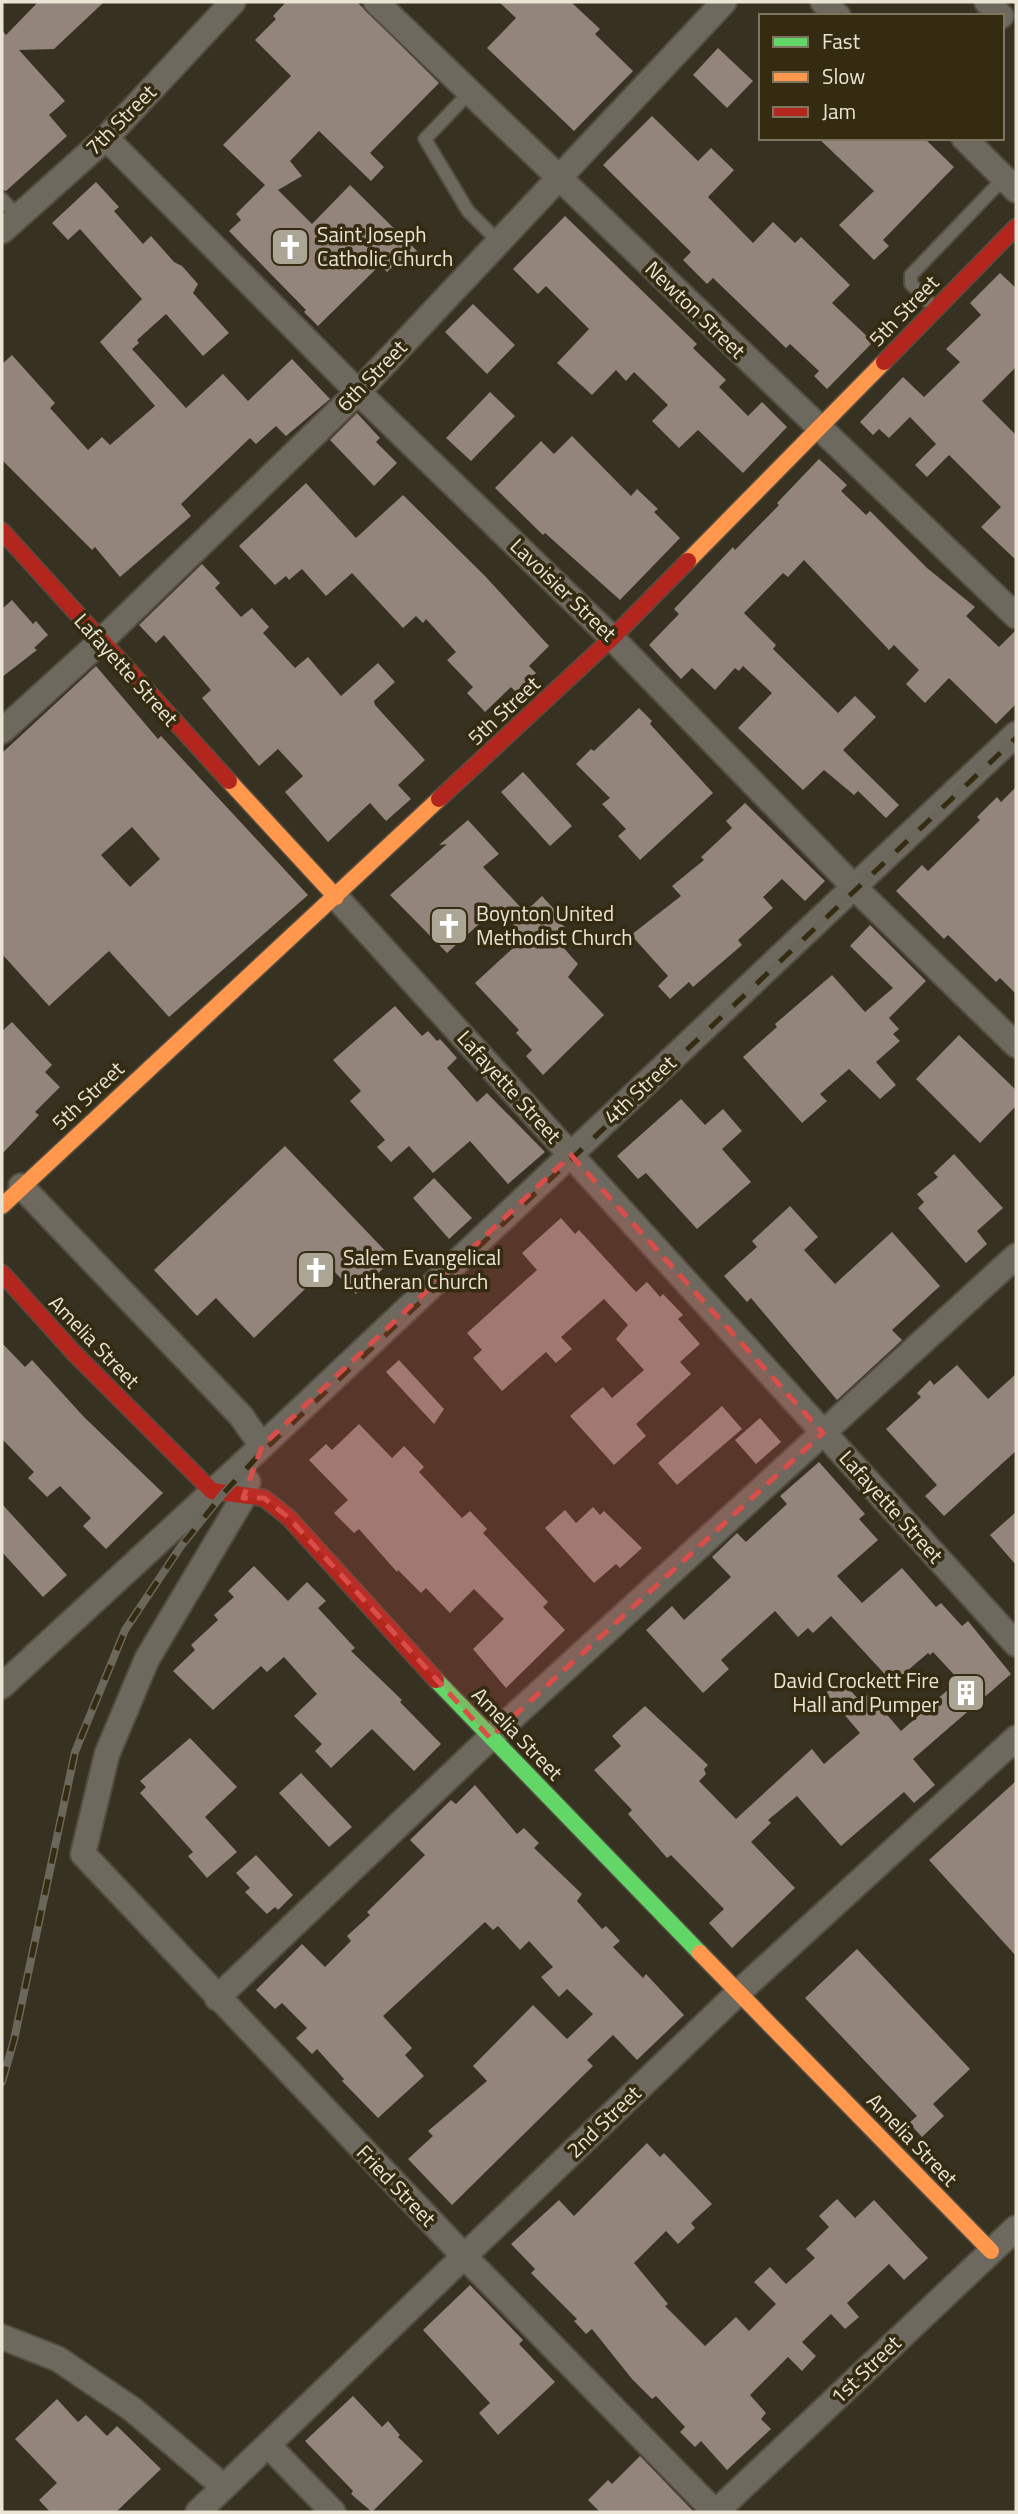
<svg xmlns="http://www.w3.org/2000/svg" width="1018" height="2514" font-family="'Titillium Web',sans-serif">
  <rect width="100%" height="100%" fill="#373122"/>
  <path fill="#93847c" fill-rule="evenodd" d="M38,2H104L54,49L19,50L65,101L49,115L67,136L6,191L2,190V30L6,35Z
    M286,2H357L439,83L370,153L384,167L371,181L319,131L290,161L302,176L278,190L312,224L350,185L418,252L401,269L395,264L387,272L380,265L318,326L304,312L306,310L229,231L241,220L236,214L265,185L223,145L291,76L255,40L276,19L273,16Z
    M499,2H571L600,29L595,34L633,71L574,131L487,48L516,18Z
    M718,48L753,81L727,108L693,75Z
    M652,116L698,161L711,148L734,170L708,197L753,243L773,222L795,243L801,237L850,285L832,303L873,342L827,389L814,376L819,371L790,344L786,348L713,278L707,284L683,260L691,252L603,165Z
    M818,138H924L954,167L883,240L889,246L874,260L839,225L874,191Z
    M96,182L119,207L114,211L143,244L151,236L174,262L182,266L198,284L193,293L229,333L203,356L166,314L137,340L139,343L132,349L186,408L223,374L248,401L292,359L330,399L286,436L276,426L256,444L250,438L181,504L191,516L120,577L95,547L92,550L2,460V364L12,355L55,403L50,408L88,450L102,437L110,445L155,406L100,342L142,299L80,229L68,240L52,223Z
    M565,216L697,344L693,348L726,380L719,387L748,416L762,402L787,427L743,473L698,430L679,448L652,421L668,405L634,372L626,381L616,370L592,395L557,363L589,329L546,286L538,294L513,269Z
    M1000,273L1016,288V367L982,401L1016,435V560L981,527L1001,507L949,455L927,477L915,465L936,444L910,417L889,438L879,429L873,435L860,422L903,377L924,397L960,362L946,349L981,315L970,303Z
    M473,304L515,345L487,374L445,332Z
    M490,392L515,416L471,461L446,438Z
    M357,413L380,438L376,442L397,463L374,486L330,440Z
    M572,436L631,496L637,489L658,509L654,512L680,538L620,600L545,533L543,535L495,488L541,441L554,454Z
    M819,459L847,485L841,491L866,515L870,511L927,568L975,607L966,616L999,647L1016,630V704L996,724L949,678L925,703L906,684L919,670L894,645L889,650L804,560L788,577L783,573L744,613L776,645L773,649L838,713L855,696L876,717L843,750L899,805L886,818L858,791L854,795L824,770L803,790L738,728L772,693L743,666L739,671L735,668L715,690L692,668L681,679L649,645L679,614L674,609L733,547L735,550L779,505L777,503Z
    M306,483L356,538L403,495L485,576L549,646L529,666L536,673L516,692L511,687L485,712L467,693L473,687L447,660L456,652L426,619L423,623L416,616L403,628L352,573L326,596L302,569L289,580L286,576L275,585L239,546Z
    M202,564L220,583L215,588L241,617L252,608L269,627L263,633L295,668L308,657L341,696L378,663L395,682L374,701L375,705L425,760L398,785L411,799L386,821L370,803L328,842L285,792L303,776L278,749L259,766L202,698L211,690L164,635L156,643L139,625Z
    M12,600L33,624L36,621L48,635L34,648L37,650L2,677V609Z
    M96,666L158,739L161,736L308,895L169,1017L109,951L49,1006L2,954V753ZM132,827L160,859L130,887L101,855Z
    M639,708L652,721L650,724L713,793L640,860L618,836L626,829L602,804L610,798L576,764L591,749L594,751Z
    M523,772L572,826L550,846L501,792Z
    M1016,787V994L1000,978L996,982L948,935L944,939L896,891L922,865L928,871L980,820L977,817L997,797L1001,802Z
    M745,803L825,881L805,901L782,879L763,897L773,908L738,940L742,945L693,987L689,982L670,999L658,986L668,976L631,935L681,896L672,886L704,860L701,857L732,828L726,821Z
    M468,820L499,854L483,867L525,912L542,896L563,919L559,922L565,927L554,937L578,964L568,977L604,1015L543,1075L526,1056L532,1050L516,1033L519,1030L475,983L525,937L497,908L447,953L390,895L447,844L439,845Z
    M870,925L926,981L889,1018L899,1029L893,1034L900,1041L876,1062L896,1085L880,1099L849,1069L820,1094L827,1101L802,1123L743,1057L777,1027L775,1024L832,975L865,1012L893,988L850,946Z
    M395,1006L422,1036L428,1031L437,1041L440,1039L457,1058L447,1068L477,1102L487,1093L545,1152L508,1184L470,1141L433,1173L409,1146L391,1162L377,1147L385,1140L350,1101L361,1091L333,1060Z
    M12,1022L52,1065L45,1072L60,1087L35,1112L39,1115L2,1154V1031Z
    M959,1035L1016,1090V1106L980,1143L916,1079Z
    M681,1099L705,1125L723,1109L742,1131L722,1149L751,1182L697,1229L646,1173L638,1179L617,1156Z
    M285,1146L393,1259L356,1294L329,1266L254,1338L216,1298L197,1316L154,1270Z
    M954,1154L1003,1208L977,1231L987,1244L966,1263L918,1208L924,1202L917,1194L938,1177L934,1173Z
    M434,1178L472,1218L449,1239L413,1198Z
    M790,1206L818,1237L804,1250L835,1284L892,1232L940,1286L892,1330L902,1340L837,1400L751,1298L747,1302L724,1276L757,1247L752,1241Z
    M561,1218L575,1234L579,1230L636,1292L647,1282L660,1297L663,1294L683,1315L678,1319L700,1344L680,1362L691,1374L636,1424L646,1436L614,1465L570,1416L603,1387L612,1398L644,1370L616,1339L628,1325L604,1299L561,1337L572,1349L556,1363L546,1352L502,1391L473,1358L482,1350L467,1333L537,1270L522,1253Z
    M2,1343L25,1367L32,1360L84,1417L163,1493L106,1549L83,1526L91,1518L60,1486L47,1497L28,1478L34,1472L2,1439Z
    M399,1360L444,1409L434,1424L386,1372Z
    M957,1365L988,1399L1016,1374V1451L944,1516L925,1496L937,1485L886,1429L921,1397L917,1393L930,1380L934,1385Z
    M722,1406L742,1429L677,1485L658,1463Z
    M760,1418L781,1442L756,1464L735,1440Z
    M359,1424L392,1458L404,1446L424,1467L419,1472L462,1518L470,1511L487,1529L483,1533L548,1602L543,1607L565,1630L506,1688L473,1649L504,1619L474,1589L450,1613L426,1588L421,1593L398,1570L397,1572L359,1529L354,1533L334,1513L348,1500L309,1460L326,1444L332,1450Z
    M819,1462L865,1514L859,1519L878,1540L837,1576L862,1603L902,1568L936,1607L941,1603L962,1626L968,1621L1011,1674L913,1759L935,1785L914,1803L904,1792L841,1846L797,1796L768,1820L771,1823L751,1842L795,1888L732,1948L709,1923L724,1909L671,1855L667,1858L654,1843L628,1814L632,1810L594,1770L621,1746L612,1736L645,1706L708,1765L704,1769L706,1774L699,1781L736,1819L812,1749L824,1764L860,1733L826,1693L841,1680L860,1701L869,1694L901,1731L959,1680L933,1652L930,1655L928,1653L893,1683L831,1616L813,1633L808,1628L798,1637L775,1611L721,1660L729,1669L703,1693L646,1630L672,1606L684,1620L731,1577L712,1557L737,1533L746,1542L787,1504L780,1496Z
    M2,1504L67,1575L43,1597L2,1552Z
    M593,1507L600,1515L604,1511L642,1548L620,1568L616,1564L594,1583L545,1528L565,1510L576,1523Z
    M1016,1512V1565L990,1535Z
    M254,1566L288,1601L307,1582L326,1601L318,1608L355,1648L351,1651L402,1700L400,1702L441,1744L414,1771L372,1729L331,1768L315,1751L322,1744L294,1716L317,1694L284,1657L267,1672L261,1666L213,1710L173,1671L195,1650L191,1645L218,1620L214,1615L234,1597L228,1591Z
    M190,1738L237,1787L205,1817L237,1852L207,1878L188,1856L193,1852L140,1793L146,1787L140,1781Z
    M301,1773L352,1827L329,1847L279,1793Z
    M1016,1781V1956L929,1860Z
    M475,1785L517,1834L524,1828L539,1843L534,1848L582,1894L577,1901L602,1929L606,1926L620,1941L613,1947L643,1978L646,1974L684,2015L637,2060L613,2035L587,2060L593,2066L452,2205L408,2159L433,2136L428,2131L487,2081L473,2066L533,2005L567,2039L593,2014L567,1989L559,1997L541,1977L553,1967L529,1941L520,1950L498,1926L493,1930L485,1922L383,2016L412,2048L405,2055L424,2076L378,2118L342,2081L344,2079L317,2049L312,2054L296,2038L307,2028L282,2003L275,2009L256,1990L302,1944L325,1967L351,1941L347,1936L370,1915L367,1912L425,1855L410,1840L451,1800L456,1804Z
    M256,1855L293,1895L278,1910L275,1907L267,1914L245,1892L250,1888L236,1873Z
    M857,1949L970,2069L933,2104L944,2116L922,2137L909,2123L917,2116L805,1998Z
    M647,2143L660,2157L664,2153L712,2204L691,2223L695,2228L678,2244L666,2231L634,2263L668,2304L665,2306L705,2346L736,2317L749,2331L776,2304L754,2282L770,2267L786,2284L815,2258L806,2249L829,2227L819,2216L837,2199L855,2218L874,2200L928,2258L904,2280L889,2264L847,2303L859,2317L845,2329L831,2314L802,2342L816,2356L802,2371L788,2357L750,2395L766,2413L761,2419L771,2429L727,2470L701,2441L695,2447L680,2432L685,2427L656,2396L652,2399L632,2379L592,2329L586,2334L574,2321L577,2319L531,2273L535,2269L511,2244L559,2200L574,2216Z
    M470,2285L523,2340L519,2344L555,2382L498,2435L479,2413L490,2403L423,2330Z
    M353,2396L382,2427L388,2421L400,2435L398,2437L423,2461L372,2512L351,2494L353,2491L305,2441Z
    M57,2399L78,2422L86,2415L107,2436L117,2426L161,2469L116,2512H50L39,2500L57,2483L15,2439Z
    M640,2456L694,2512H600L588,2500L608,2480L612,2484Z"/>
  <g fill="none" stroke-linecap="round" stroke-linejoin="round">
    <g stroke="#524d40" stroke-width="16">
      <path id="lane" d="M469,93L425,139L468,211L499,242
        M2,199L17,216
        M935,308L911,284V275L1004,178"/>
    </g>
    <g stroke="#524d40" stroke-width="28">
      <path id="street" d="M376,2L1016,616
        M823,2L838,16
        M987,2L1001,16
        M106,138L358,392L612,638L858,891L1016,1045
        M964,138L1016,190
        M2,231L106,138L233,2
        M2,731L100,642L358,392L724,2
        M336,897L1016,1644
        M21,1186L241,1416L262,1446
        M248,1482L243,1498L147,1659L107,1754L83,1854L464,2256L715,2512
        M2,1686L262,1446L1016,734
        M217,1998L490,1738L1016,1256
        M2,2337L58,2359L132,2409L224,2487
        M268,2445L333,2512
        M198,2512L739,1992L1016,1738
        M716,2512L1016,2228"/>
    </g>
    <g stroke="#524d40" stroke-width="19">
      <path id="fast" d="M436,1680L700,1953"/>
    </g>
    <g stroke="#524d40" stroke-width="19">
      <path id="slow" d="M688,561L884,362
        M229,781L336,897
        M2,1206L439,799
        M700,1953L991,2251"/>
    </g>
    <g stroke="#524d40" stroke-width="19">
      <path id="jam" d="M884,362L1016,227
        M2,531L229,781
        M439,799L612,638L688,561
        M2,1273L73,1352L212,1491L264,1498L289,1518L436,1680"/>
    </g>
    <use href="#lane" stroke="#6d695e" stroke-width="12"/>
    <use href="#street" stroke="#6d695e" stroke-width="24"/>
    <use href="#fast" stroke="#63d668" stroke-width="16"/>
    <use href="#slow" stroke="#ff974d" stroke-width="16"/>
    <use href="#jam" stroke="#b3261e" stroke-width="16"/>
    <g stroke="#6b675b" stroke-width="8">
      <path id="rail" d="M2,2082L14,2040L75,1752L125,1630L181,1546L222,1495L259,1455L1016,738"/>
    </g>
    <use href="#rail" stroke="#342b10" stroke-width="5" stroke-dasharray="16" stroke-linecap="butt"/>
  </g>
  <path fill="#da4e4a" fill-opacity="0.2" stroke="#da4e4a" stroke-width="5" stroke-dasharray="14 9" stroke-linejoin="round" d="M571,1155L823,1433L490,1738L289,1518L264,1498H243L262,1446Z"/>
  <defs>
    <g id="church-square" transform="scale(2.0125)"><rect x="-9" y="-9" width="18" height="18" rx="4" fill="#aba596" stroke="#342b10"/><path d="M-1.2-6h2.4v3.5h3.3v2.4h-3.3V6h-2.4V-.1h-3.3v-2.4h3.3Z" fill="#fff"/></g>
    <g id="building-square" transform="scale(2.0125)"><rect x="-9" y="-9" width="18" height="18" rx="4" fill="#aba596" stroke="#342b10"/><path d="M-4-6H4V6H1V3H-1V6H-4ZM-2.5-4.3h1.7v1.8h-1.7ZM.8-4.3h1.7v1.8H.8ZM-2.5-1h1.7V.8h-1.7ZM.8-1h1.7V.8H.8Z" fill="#fff"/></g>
  </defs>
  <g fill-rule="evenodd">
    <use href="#church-square" x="290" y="247"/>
    <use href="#church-square" x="449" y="926"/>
    <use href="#church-square" x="316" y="1270"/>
    <use href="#building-square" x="966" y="1693"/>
  </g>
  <g text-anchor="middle" stroke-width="7" stroke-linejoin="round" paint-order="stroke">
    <g font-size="21" fill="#eae4d4" stroke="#342b10">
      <text transform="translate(121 120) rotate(-45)" y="7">7th Street</text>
      <text transform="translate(695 310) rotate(44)" y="7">Newton Street</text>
      <text transform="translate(904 311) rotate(-46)" y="7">5th Street</text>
      <text transform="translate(372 376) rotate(-46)" y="7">6th Street</text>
      <text transform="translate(563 590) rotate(44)" y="7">Lavoisier Street</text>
      <text transform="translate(126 670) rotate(48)" y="7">Lafayette Street</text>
      <text transform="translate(504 711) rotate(-43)" y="7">5th Street</text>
      <text transform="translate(509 1087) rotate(48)" y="7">Lafayette Street</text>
      <text transform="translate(640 1090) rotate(-43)" y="7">4th Street</text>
      <text transform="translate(88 1096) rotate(-43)" y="7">5th Street</text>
      <text transform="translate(94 1342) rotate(46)" y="7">Amelia Street</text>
      <text transform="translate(891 1507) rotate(48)" y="7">Lafayette Street</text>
      <text transform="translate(517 1734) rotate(46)" y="7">Amelia Street</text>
      <text transform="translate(604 2122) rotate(-44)" y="7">2nd Street</text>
      <text transform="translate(912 2140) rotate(46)" y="7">Amelia Street</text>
      <text transform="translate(396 2186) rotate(46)" y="7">Fried Street</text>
      <text transform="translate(866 2370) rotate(-44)" y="7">1st Street</text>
    </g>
    <g font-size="21" fill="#eae4d4" stroke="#342b10" text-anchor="start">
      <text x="317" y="242">Saint Joseph<tspan x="317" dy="24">Catholic Church</tspan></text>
      <text x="476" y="921">Boynton United<tspan x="476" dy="24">Methodist Church</tspan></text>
      <text x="343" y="1265">Salem Evangelical<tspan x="343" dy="24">Lutheran Church</tspan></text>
      <text x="939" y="1688" text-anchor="end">David Crockett Fire<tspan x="939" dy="24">Hall and Pumper</tspan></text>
    </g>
  </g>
  <rect width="1018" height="2514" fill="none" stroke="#eae4d4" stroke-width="7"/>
  <rect x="759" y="14" width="245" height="126" fill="#342b10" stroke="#7d755e" stroke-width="2"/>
  <rect x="773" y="37" width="35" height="10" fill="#63d668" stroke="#7d755e" stroke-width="2"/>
  <text x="822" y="49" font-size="21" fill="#eae4d4">Fast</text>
  <rect x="773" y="72" width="35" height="10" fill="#ff974d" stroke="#7d755e" stroke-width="2"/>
  <text x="822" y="84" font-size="21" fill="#eae4d4">Slow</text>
  <rect x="773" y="107" width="35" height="10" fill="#b3261e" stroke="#7d755e" stroke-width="2"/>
  <text x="822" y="119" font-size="21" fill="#eae4d4">Jam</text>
</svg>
